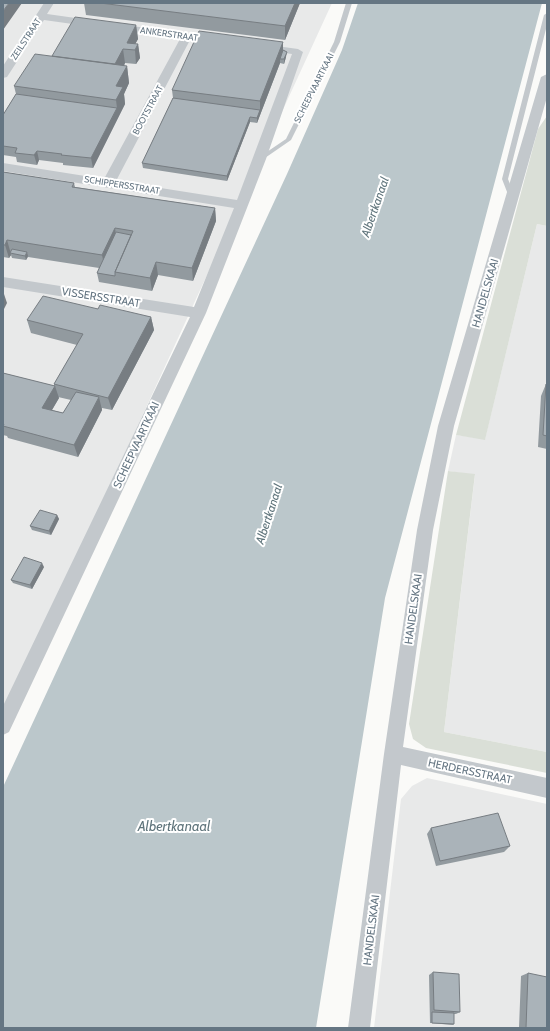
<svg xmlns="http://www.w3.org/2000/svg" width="550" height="1031" font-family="Cabin,sans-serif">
  <rect width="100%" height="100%" fill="#fafaf8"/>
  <path fill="#e8e9e9" d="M3,3H332L3,719Z
    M537,224L547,226V752L444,732L475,475L448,471L456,435L485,439Z
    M427,778L547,804V1028H374L401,799L412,786Z"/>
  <path fill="#dadfd7" d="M547,116V226L537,224L485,440L456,435L538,129Z
    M448,471L475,474L444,732L547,752V773L426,748L413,739L409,724Z"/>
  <path fill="#bbc7cb" d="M358,3H542L385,598L316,1028H3V787L287,174L342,50Z"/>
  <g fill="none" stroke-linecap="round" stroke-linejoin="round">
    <path fill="#c3c8cc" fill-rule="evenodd" d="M346,3H352L340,42L291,140L262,160H258V158L286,139L334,42Z
      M547,13V25L508,179L515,197L512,199L509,197L502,179L544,15Z"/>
    <path fill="#c3c8cc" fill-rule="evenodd" d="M44,3H54L47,14L218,38L223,41L218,44L190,40L116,181L237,200L292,54L262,50L257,47L262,44L298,49L303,52L266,159L206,313L9,732L3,735V706L190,317L3,287V277L194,307L234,208L3,171V163L104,179L180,39L44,20L7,77L3,78V66Z
      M547,74V97L454,426L433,530L403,747L547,778V798L401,765L370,1028H348L384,754L417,530L438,426L541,77Z"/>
  </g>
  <path fill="#929a9f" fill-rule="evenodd" d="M84,3H300L285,40L86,15Z
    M136,25L138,39L135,44H138L140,58L136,64L125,63L124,66H127L129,83L124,94L125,104L93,168L63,165V163L39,160L37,165L17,162L16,157L3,155V115L16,94L14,86L52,56Z
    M283,42V51L286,57L284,64L280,63L257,123L250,122L227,181L143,168L142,163L173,98L172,90Z
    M3,172L74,183L75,187L215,208L216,221L193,281L158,275L152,291L99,282L97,273L99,268L28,257L26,260L12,258L11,255L9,258L3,257Z
    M98,309L151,317L154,330L112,410L102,408V410L78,457L8,438L7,436L3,435V373L54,386V384L77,345L31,333L27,320ZM58,397L71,400L63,413L52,410L59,398Z
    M546,384H547V449L538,447L541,396Z
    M57,515L59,519L51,535L32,530L30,526Z
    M44,567L32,589L13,583L11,580Z
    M431,828L510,846L504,852L436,866L427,834Z
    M433,972L460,1012L456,1014H454V1024L453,1025L430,1023L429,975Z
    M528,973L547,1028H519L521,976Z"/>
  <path fill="#777d82" d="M9,3H22L3,30V11Z
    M295,3H300L285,40V26Z
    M136,25L138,39L132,50L127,43Z
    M283,42V56L280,59V63L257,123V118L260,110V101Z
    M138,44L140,58L136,64L135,50Z
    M123,49L125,63L116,81L113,68Z
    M287,52L286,57L284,64V59Z
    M127,66L129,83L124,94L125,104L93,168L91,158L117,108L116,100V86Z
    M250,117V122L227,181V176Z
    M37,151L39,160L37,165L34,155Z
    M215,208L216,221L193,281L192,268Z
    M115,228L117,242L105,269L102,255Z
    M7,240L11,254L10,253L11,255L9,258L5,245Z
    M27,252L28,256L26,260L25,256Z
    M156,262L158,275L152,291L150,278Z
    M4,294L7,303L3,311V296Z
    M151,317L154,330L112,410L108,398Z
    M55,386L59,398L46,420L42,408Z
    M99,397L102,410L78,457L74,445Z
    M57,515L59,519L51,535L49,531Z
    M42,563L44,567L32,589L30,585Z"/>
  <path fill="#aab3b9" stroke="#777d82" d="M3,3H9L3,11Z
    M100,3H295L285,26Z
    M75,17L136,25L127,43L138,44L135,50L123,49L115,64L52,56Z
    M199,31L283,42L260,101L172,90Z
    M283,50L287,52L284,59H280Z
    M35,54L127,66L116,86L123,87L116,100L14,86Z
    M16,94L117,108L91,158L61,155L62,154L37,151L34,155L15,153L17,148L3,146V115Z
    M173,98L260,110L257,118L250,117L227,176L142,163Z
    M3,172L74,183L72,187L215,208L192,268L156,262L150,278L115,272L133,231L115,228L102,255L7,240L5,245H3Z
    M116,232L131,235L115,272V276L97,273Z
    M12,249L27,252L25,256L10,253Z
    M43,296L98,309L100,305L151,317L108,398L54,384L83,334L27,320Z
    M3,373L55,386L42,408L63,413L76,392L99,397L74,445L3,426L4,424H3Z
    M546,384H547V436L543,435Z
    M40,510L57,515L49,531L30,526Z
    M24,557L42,563L30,585L11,580Z
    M498,813L510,846L440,861L431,828Z
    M433,972L459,974L460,1012L434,1010Z
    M528,973L547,977V1028H526Z
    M432,1012L454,1013V1024L432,1023Z"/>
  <g text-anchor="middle" stroke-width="4" stroke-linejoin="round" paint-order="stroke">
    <g font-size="9" fill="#657683" stroke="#fff">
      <text transform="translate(169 34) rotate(8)" y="3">ANKERSTRAAT</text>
      <text transform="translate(26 39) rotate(-57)" y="3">ZEILSTRAAT</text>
      <text transform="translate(314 88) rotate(-63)" y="3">SCHEEPVAARTKAAI</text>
      <text transform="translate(148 110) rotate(-62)" y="3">BOOTSTRAAT</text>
      <text transform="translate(122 185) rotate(9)" y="3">SCHIPPERSSTRAAT</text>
    </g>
    <g font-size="11" fill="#657683" stroke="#fff">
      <text transform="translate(485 293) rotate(-74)" y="4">HANDELSKAAI</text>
      <text transform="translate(101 297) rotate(9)" y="4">VISSERSSTRAAT</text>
      <text transform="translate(136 445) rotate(-65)" y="4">SCHEEPVAARTKAAI</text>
      <text transform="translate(413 609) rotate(-82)" y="4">HANDELSKAAI</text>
      <text transform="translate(470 771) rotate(12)" y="4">HERDERSSTRAAT</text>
      <text transform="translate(371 930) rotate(-83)" y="4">HANDELSKAAI</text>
    </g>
    <g font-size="12" font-style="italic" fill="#60757c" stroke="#fff">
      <text transform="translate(375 207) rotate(-71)" y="4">Albertkanaal</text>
      <text transform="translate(269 514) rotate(-72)" y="4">Albertkanaal</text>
    </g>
    <g font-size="14" font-style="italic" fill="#60757c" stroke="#fff">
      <text x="174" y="831">Albertkanaal</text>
    </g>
  </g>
  <rect width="550" height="1031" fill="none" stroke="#657683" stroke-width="8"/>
</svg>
